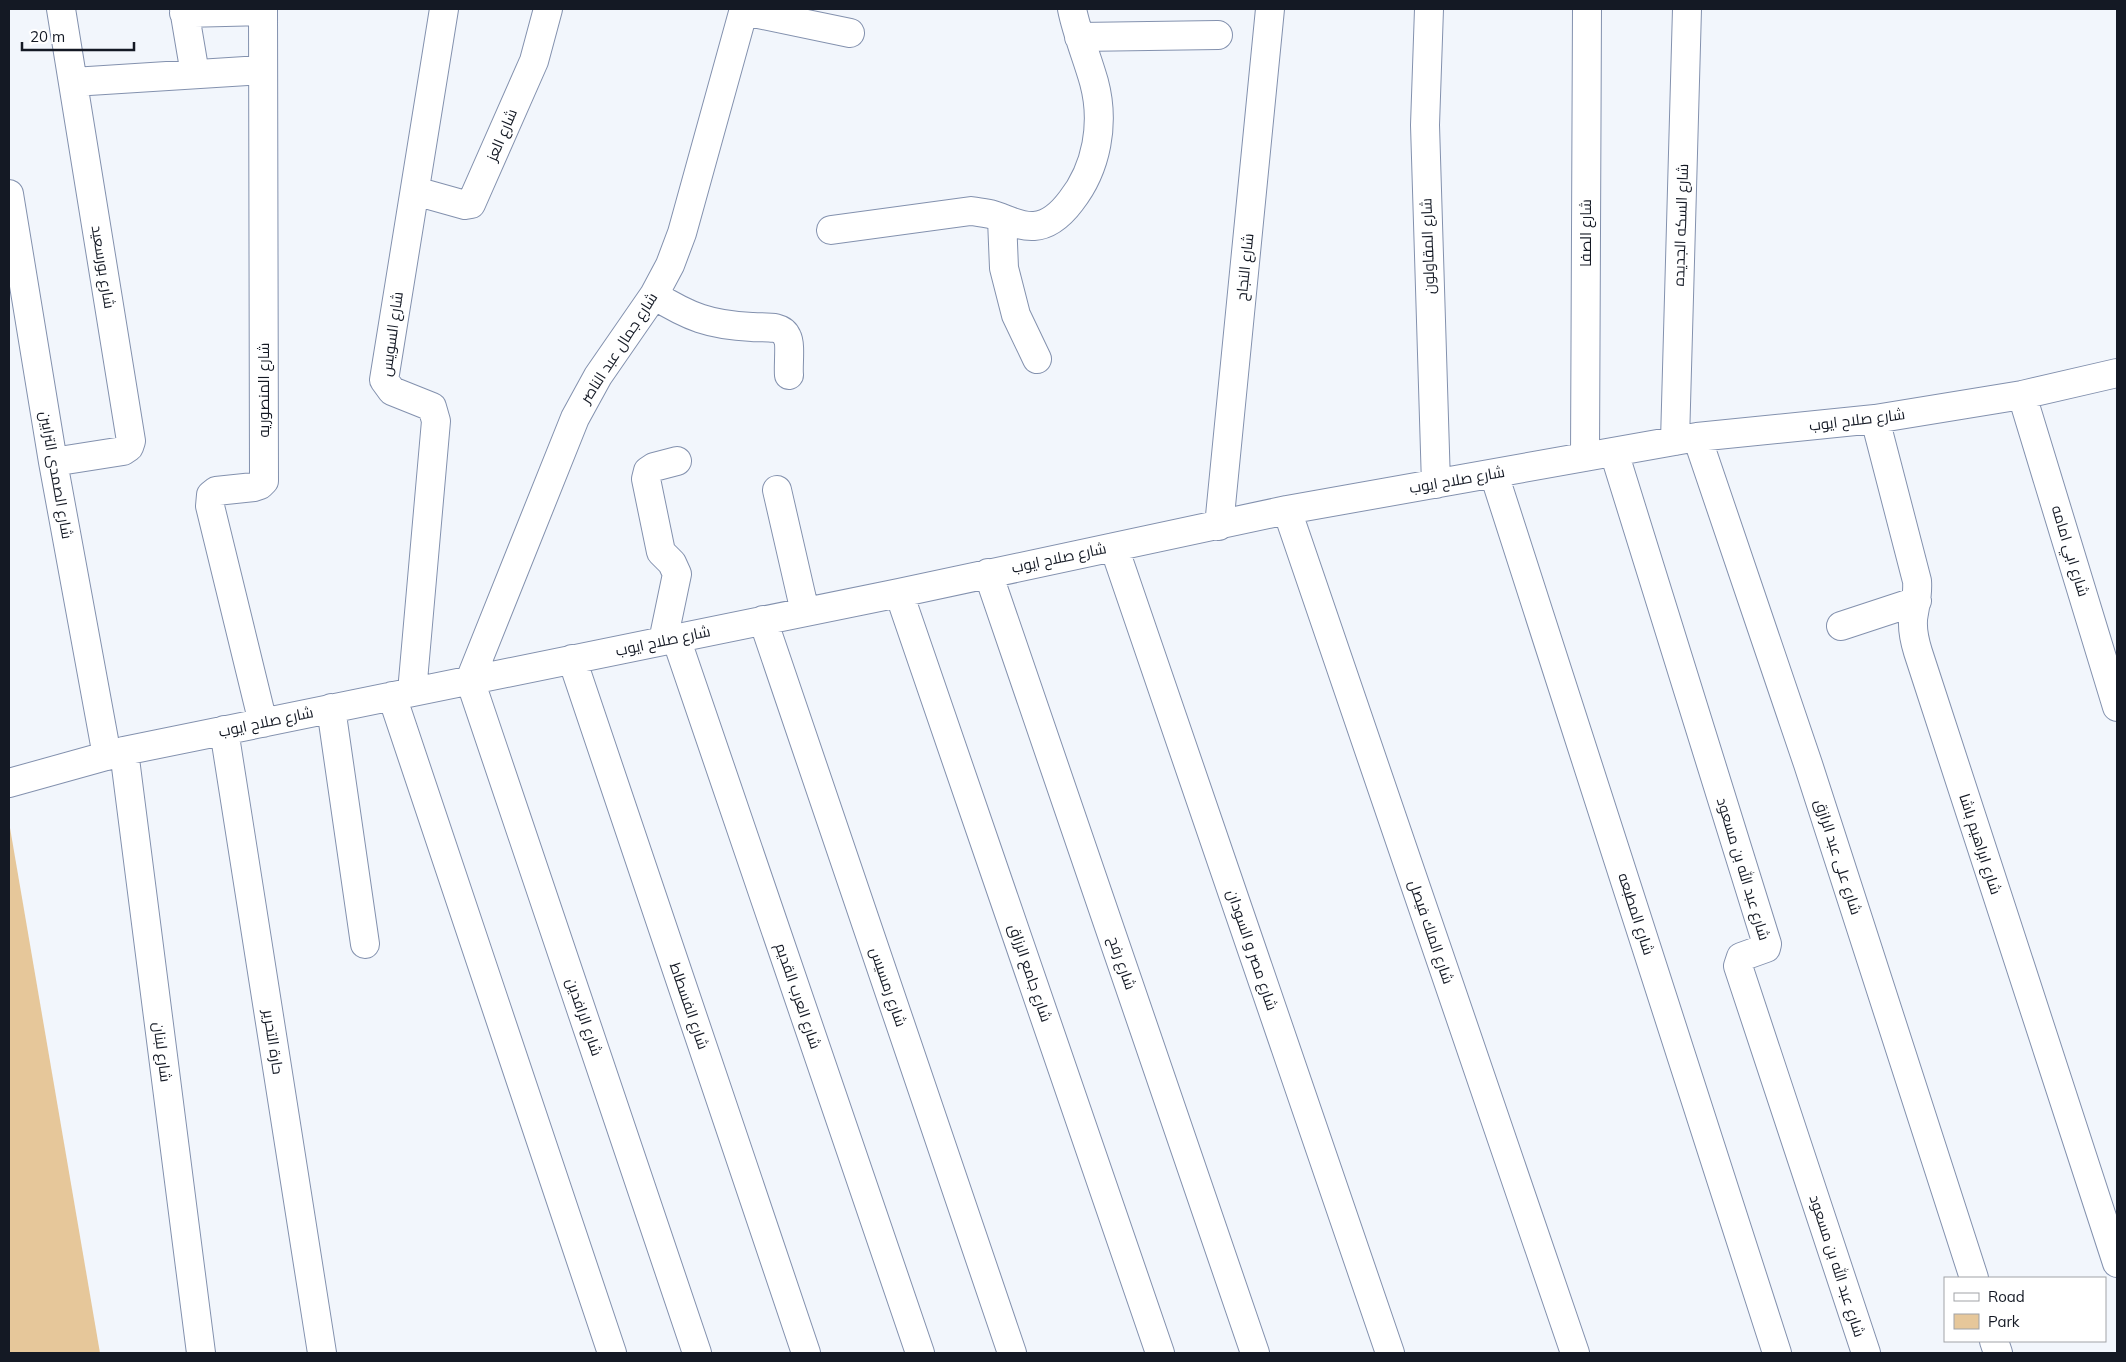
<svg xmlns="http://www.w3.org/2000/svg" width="2126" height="1362" font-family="Mulish,Cairo,sans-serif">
  <rect width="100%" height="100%" fill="#f2f6fc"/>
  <path fill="#e6c79a" d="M9,822L100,1353H9Z"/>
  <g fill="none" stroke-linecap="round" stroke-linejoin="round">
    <g stroke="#8391ae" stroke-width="30">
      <path id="minor" d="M184,9L195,74
        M1429,9L1425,125L1436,484
        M744,11L850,33
        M184,13L263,11
        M1079,37L1218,35
        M73,82L262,70
        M415,191L465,205L471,204L534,61L548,9
        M9,194L53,462L107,756
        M1002,219L1004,268L1016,315L1037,359
        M831,230L971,211C978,212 984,213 990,214C1005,218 1018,227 1034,226C1049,225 1062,213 1071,201C1097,168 1105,123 1094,82C1087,57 1077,34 1072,9
        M654,295C689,317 710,325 752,327C762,328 782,324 787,337C791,344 788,366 789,375
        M2022,395L2117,707
        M1875,419L1917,581C1918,593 1916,601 1914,613C1911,626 1914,639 1918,652L2117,1263
        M1697,437L1808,764L1974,1278
        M1675,441L1687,9
        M1614,452L1767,944L1766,948L1741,957L1738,966L1866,1353
        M1585,457L1587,9
        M53,462L123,451L129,447L131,441L61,9
        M1494,474L1777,1353
        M777,490L805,612
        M1287,510L1575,1353
        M1219,526L1270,9
        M1114,547L1390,1353
        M988,573L1255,1353
        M899,593L1160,1353
        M763,620L1012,1353
        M1841,626L1917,601
        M676,638L920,1353
        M663,641L677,574L672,563L661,552L646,479L648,471L654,467L677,461
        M572,659L806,1353
        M412,692L436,421L432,407L392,391L384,380L444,9
        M392,696L612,1353
        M331,708L365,944
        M263,723L210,506L211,495L216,491L254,487L260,485L264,481L263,9
        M224,730L322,1353
        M124,751L201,1353
        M9,783L124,751L899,593L1287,510L1697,437L1875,419L2022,395L2117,373
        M1994,1341L1998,1353
        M697,1353L470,680L575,418L598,376L654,295L670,265L682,233L744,9"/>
    </g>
    <use href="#minor" stroke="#fff" stroke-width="28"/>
  </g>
  <g text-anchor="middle" stroke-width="4" stroke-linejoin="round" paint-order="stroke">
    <g font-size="15" fill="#141924" stroke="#fff">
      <text transform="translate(502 135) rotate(-67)" y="5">شارع العز</text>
      <text transform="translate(1681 225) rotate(-88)" y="5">شارع السكه الجديده</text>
      <text transform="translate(1586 233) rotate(-90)" y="5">شارع الصفا</text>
      <text transform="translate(1428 246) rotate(-92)" y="5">شارع المقاولون</text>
      <text transform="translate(103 267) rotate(81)" y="5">شارع بورسعيد</text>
      <text transform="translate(1245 267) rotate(-84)" y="5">شارع النجاح</text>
      <text transform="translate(392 334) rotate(-82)" y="5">شارع السويس</text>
      <text transform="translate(619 348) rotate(-57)" y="5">شارع جمال عبد الناصر</text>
      <text transform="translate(264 390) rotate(-90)" y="5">شارع المنصوريه</text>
      <text transform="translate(1857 420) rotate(-7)" y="5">شارع صلاح ايوب</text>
      <text transform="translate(56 475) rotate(80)" y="5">شارع الصمدى الترابين</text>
      <text transform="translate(1457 480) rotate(-10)" y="5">شارع صلاح ايوب</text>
      <text transform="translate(2070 551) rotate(73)" y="5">شارع ابي امامه</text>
      <text transform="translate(1059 558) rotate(-12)" y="5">شارع صلاح ايوب</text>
      <text transform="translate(663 641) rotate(-12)" y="5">شارع صلاح ايوب</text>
      <text transform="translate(266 722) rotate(-12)" y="5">شارع صلاح ايوب</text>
      <text transform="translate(1980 844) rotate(72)" y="5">شارع ابراهيم باشا</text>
      <text transform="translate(1838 857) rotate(72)" y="5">شارع على عبد الرازق</text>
      <text transform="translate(1743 869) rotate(73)" y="5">شارع عبد الله بن مسعود</text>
      <text transform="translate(1636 914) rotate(72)" y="5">شارع المطبعه</text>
      <text transform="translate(1431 932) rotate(71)" y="5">شارع الملك فيصل</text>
      <text transform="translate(1252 950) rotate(71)" y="5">شارع مصر و السودان</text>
      <text transform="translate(1122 963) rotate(71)" y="5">شارع رفح</text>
      <text transform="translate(1030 973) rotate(71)" y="5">شارع جامع الرزاق</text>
      <text transform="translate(888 987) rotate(71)" y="5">شارع رمسيس</text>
      <text transform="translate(798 996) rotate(71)" y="5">شارع العرب القديم</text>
      <text transform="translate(689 1006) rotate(71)" y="5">شارع الفسطاط</text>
      <text transform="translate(584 1017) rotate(71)" y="5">شارع الرافدين</text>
      <text transform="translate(273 1042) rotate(81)" y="5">حارة التحرير</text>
      <text transform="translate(162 1052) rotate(83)" y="5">شارع لبنان</text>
      <text transform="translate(1837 1266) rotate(72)" y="5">شارع عبد الله بن مسعود</text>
    </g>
  </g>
  <rect width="2126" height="1362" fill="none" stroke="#141924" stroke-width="20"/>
  <rect x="1944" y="1277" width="162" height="65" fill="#ffffff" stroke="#a1a3a7"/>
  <rect x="1954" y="1293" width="25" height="8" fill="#ffffff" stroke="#a1a3a7"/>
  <text x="1988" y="1302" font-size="15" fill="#141924">Road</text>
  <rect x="1954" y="1314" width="25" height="15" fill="#e6c79a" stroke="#a1a3a7"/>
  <text x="1988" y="1327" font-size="15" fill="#141924">Park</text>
  <path d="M22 42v8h112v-8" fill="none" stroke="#141924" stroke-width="2.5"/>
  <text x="30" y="42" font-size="15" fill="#141924" stroke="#ffffff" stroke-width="4" paint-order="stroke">20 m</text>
</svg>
